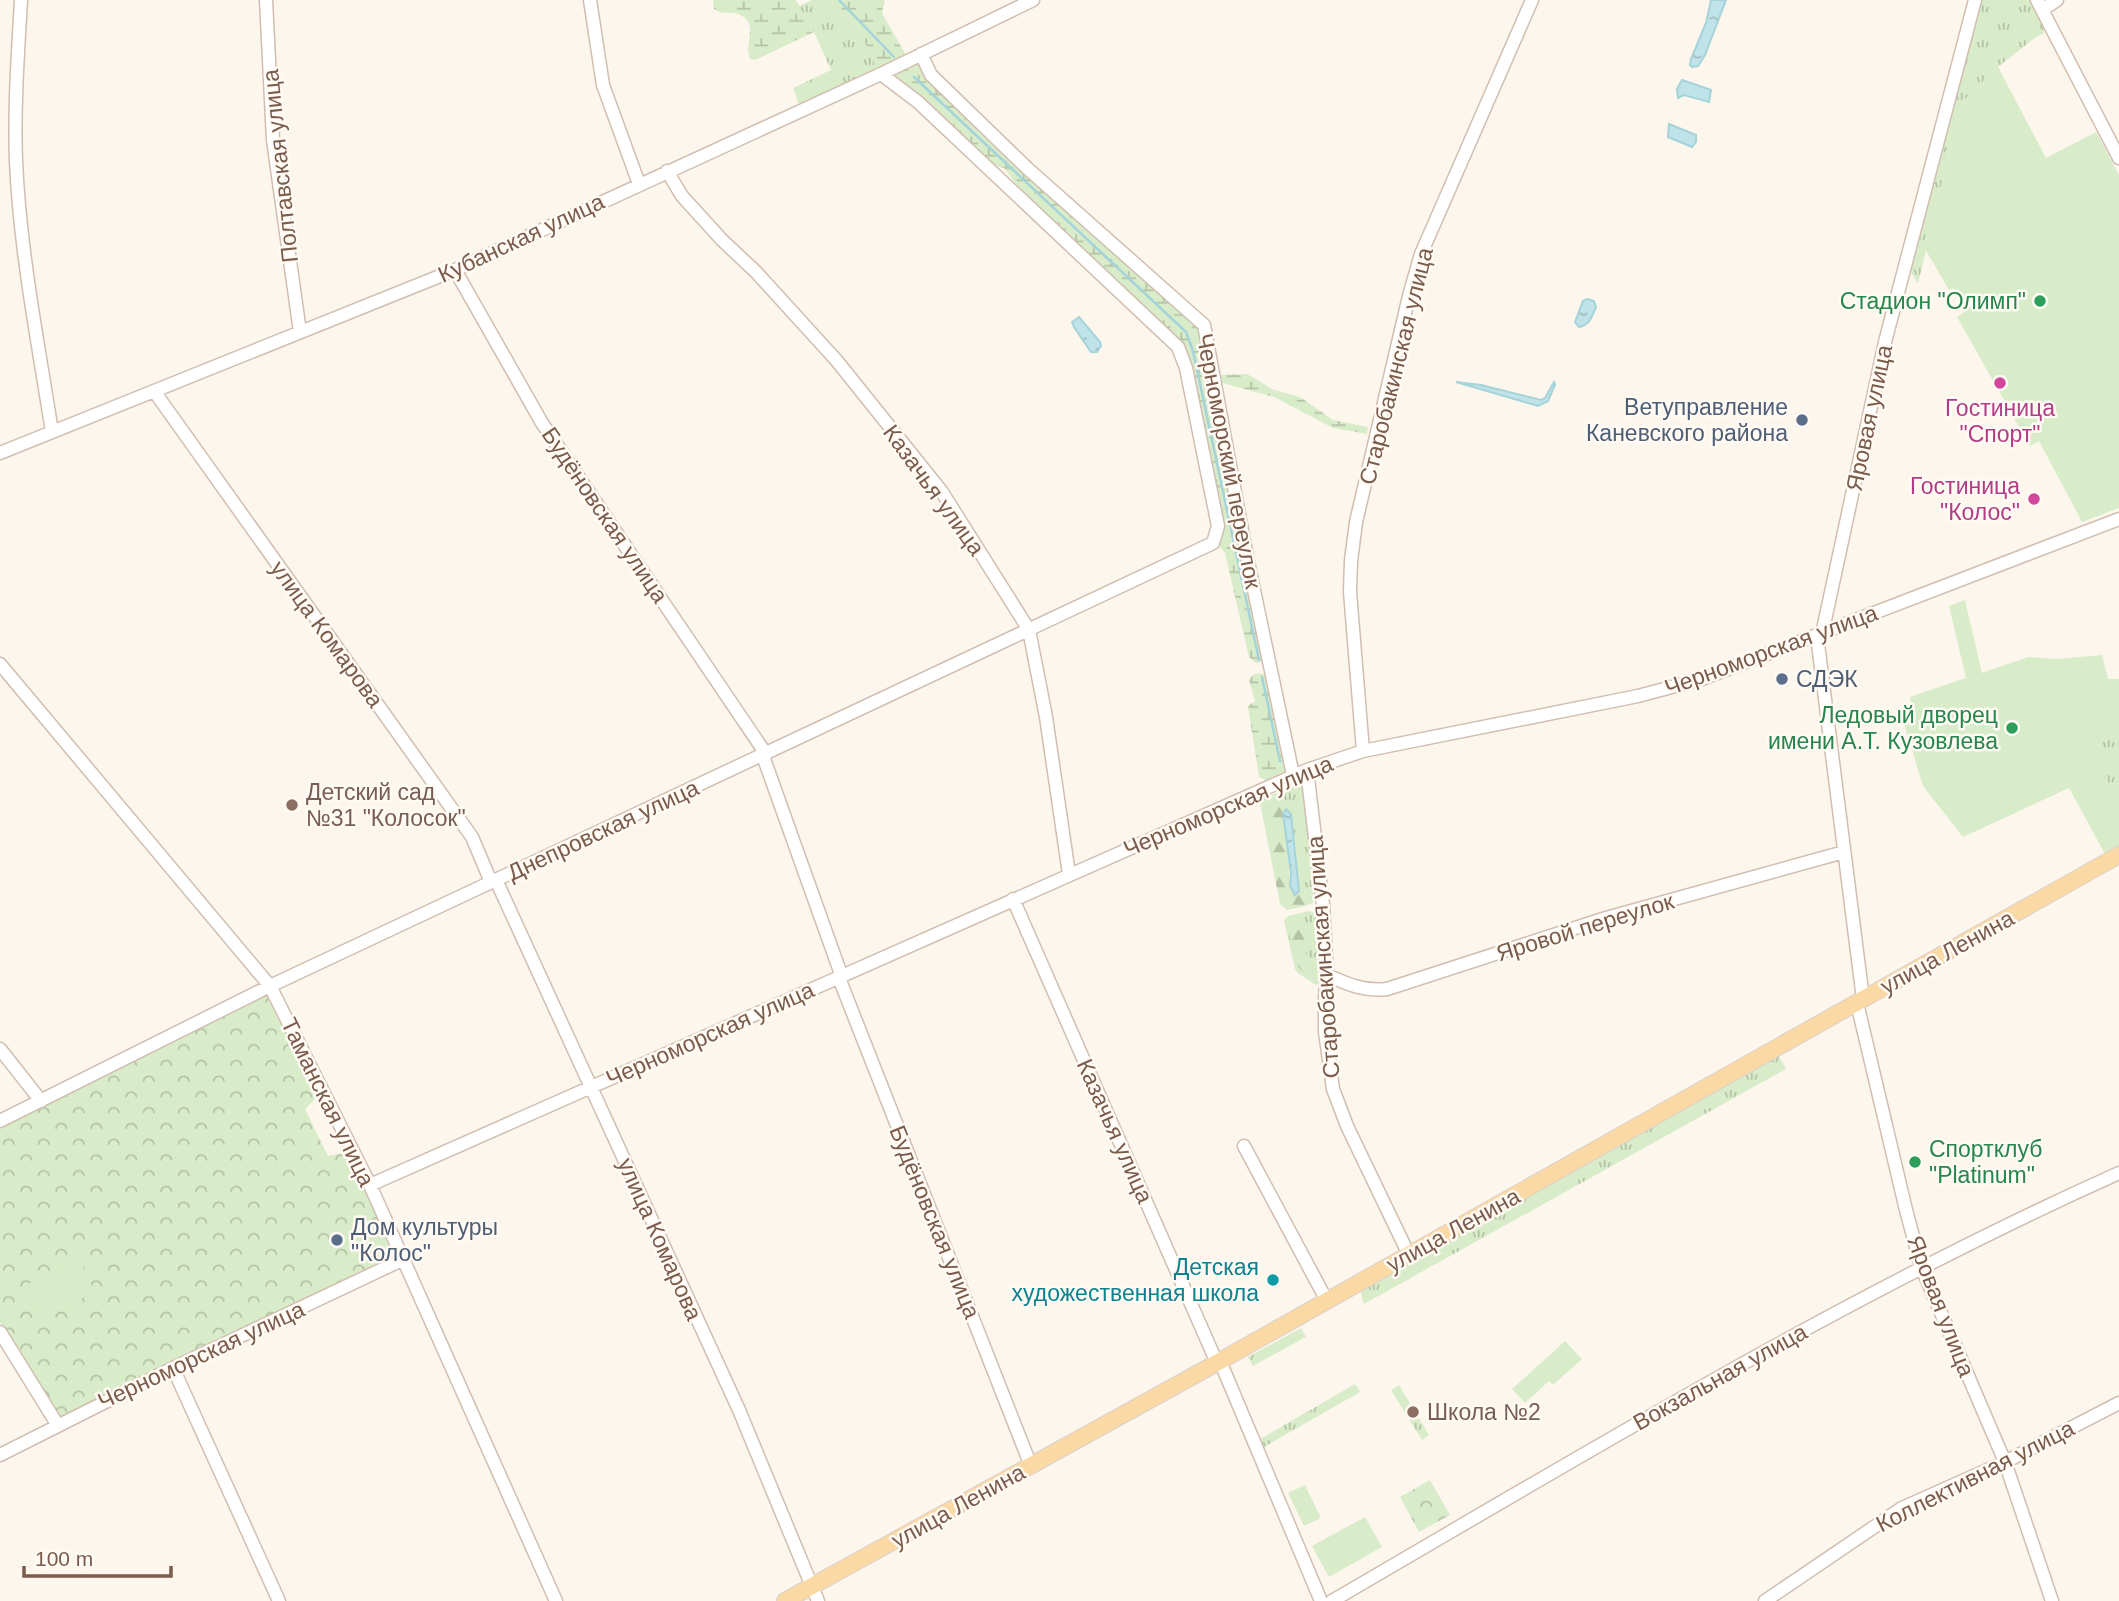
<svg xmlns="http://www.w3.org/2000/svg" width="2119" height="1601" font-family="Arial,sans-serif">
  <defs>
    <pattern id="grass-tufts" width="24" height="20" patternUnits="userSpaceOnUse" patternTransform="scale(1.75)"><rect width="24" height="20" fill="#d8ecc9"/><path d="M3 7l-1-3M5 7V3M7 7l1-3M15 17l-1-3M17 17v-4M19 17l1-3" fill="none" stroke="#b4c2a5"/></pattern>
    <pattern id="forest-firs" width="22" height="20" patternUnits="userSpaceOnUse" patternTransform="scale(1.75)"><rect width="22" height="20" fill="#d8ecc9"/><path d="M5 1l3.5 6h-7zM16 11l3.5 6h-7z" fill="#b4c2a5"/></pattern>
    <pattern id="wetland-marsh" width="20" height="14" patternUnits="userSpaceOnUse" patternTransform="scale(1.75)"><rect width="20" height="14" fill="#d8ecc9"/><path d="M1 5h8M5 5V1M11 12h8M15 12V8" fill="none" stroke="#b4c2a5"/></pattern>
    <pattern id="park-crowns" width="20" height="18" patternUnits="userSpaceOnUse" patternTransform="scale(1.75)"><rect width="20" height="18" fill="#d8ecc9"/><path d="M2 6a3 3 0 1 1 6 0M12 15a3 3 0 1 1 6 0" fill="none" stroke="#b4c2a5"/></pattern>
    <pattern id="water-ripples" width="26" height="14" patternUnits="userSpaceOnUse" patternTransform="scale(1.75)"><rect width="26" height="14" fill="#bfe3e8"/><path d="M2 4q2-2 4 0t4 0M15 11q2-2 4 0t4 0" fill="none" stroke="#a0bbbe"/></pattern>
  </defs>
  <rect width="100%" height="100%" fill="#fdf6ec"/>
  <path fill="url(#grass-tufts)" d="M812,0H825L870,49L877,71L800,107L793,88L831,70L814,32L799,6Z
    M1979,0H2030L2044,28V33L2032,40L1998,67L1965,99L1924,247L1926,250L1918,284L1909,269Z
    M2119,732V805L2089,750Z
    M1297,785H1302L1304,788L1317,901L1305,906L1306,891L1298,886C1296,861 1297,807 1276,793Z
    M1308,911L1318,913L1322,980L1320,984L1316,985L1298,973L1295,969L1284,920L1288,916Z
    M1779,1056L1786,1069L1364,1304L1360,1290Z
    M1301,1328L1306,1337L1253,1366L1248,1357Z
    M1355,1384L1360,1392L1264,1447L1260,1439Z
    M1399,1385L1429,1435L1422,1440L1391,1390Z"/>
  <path fill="url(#forest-firs)" d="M1276,793L1285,800L1288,810L1286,809L1290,886L1298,895V886L1303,887L1308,897L1305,906L1287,910L1280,904L1260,803L1262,799Z
    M1294,917L1305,923C1306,932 1302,944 1306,953C1310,961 1317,964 1319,973L1315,978C1292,974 1292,943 1287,924L1290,918Z"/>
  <path fill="url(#wetland-marsh)" d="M713,0H796L814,32L755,60L751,59C742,47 759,26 742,16C733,10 723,16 714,9Z
    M825,0H884L882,13L907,57L877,71L870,49Z
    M919,61L1189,316L1200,329L1263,661L1256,663L1249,657L1225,553L1217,544L1184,352L1026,198L1004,168L987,163L891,75Z
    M1247,374L1274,390L1300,397L1333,420L1368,427L1367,434L1333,428L1274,397L1219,382L1218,375Z
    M1259,673L1266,675L1288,771L1266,780L1259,777L1248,706L1255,701L1249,680L1253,675Z"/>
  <path fill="url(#park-crowns)" d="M265,992L317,1097L305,1109L328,1156L347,1152L396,1256L59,1418L0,1322V1125Z
    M1430,1480L1450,1515L1419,1532L1400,1497Z"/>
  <path fill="#d8ecc9" d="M1998,67L2046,158L2096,132L2119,175V508L2082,522L2039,441L2030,446L1957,317L1966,311L1953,288L1949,290L1924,247L1965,99Z
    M1965,600L1982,673L2028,657L2058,659L2102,655L2108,679H2119V732L2089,750L2119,805V846L2105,854L2069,788L1963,837L1923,786L1904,724L1902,708L1911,707L1910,697L1966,678L1949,606Z
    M79,1259L95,1292L42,1318L26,1285Z
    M1565,1341L1582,1359L1553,1385L1549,1381L1525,1403L1512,1389Z
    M1305,1485L1321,1518L1304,1526L1288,1493Z
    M1365,1517L1382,1547L1329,1577L1312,1546Z"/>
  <path fill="url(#water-ripples)" stroke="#a5d3da" stroke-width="2" d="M1711,0H1726L1705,55L1698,66L1692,67L1690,65L1691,59L1706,23Z
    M1682,80L1711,90L1709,102L1684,95L1678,98L1677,89Z
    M1669,124L1696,135V142L1692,147L1668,137Z
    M1587,299L1594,301L1596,307C1592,316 1590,325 1579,327L1575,322L1583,301Z
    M1079,317L1100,342L1101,346L1097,352H1091L1074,327L1072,322Z
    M1456,382L1481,385L1541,400L1545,398L1554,382L1555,385L1548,401L1538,406Z
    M1286,809L1291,814L1299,891L1295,895L1290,886L1291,873L1283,814Z"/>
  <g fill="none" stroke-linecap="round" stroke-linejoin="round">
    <path stroke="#a5d3da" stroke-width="2.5" d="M839,0L894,57
      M914,77L1186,332L1193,351L1259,660
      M1262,677L1280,761"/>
    <g stroke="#d1beb0" stroke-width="15">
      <path id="minor" d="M21,0C18,53 14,107 16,161C20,252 38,342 52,432
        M266,0L273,140L300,332
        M590,0L603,85L639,184
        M2037,0L2119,158
        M2042,10L2057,0
        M921,54L931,75L1027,168L1204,325L1247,557L1293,775
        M667,171L682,196L722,240L756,272L837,361L942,492L1029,630L1046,717L1069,874
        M455,270L542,423L766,754
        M154,391L472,837L491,882
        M0,453L455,270L881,74L1033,0
        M1822,634L1885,342L1975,0
        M1817,636L1863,999
        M0,664L270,986L370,1185L556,1601
        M1363,751L1350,592L1351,561L1356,522L1409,296L1421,254L1532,0
        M763,756L842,977
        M1307,770L1323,905L1327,975L1325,996V1032L1333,1089L1347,1126L1409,1255
        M496,880L739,1410L818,1601
        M1013,899L1217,1363
        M1327,975C1347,984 1365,992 1387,989L1606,918L1844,852
        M839,978L1031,1466
        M1857,1003L1906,1210L1921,1266L2005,1462L2052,1601
        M0,1049L41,1101
        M0,1121L270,986L1213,543L1218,526L1186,368L1178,347L918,102L881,74
        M1244,1146L1327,1301
        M370,1185L1307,770L1363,751L1638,696L1702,679L2119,519
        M0,1332L57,1424
        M1220,1361L1321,1601
        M173,1368L279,1601
        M0,1455L173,1368L404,1259
        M1332,1601C1590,1451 1846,1295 2119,1173
        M1765,1601L1902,1508L2005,1462L2119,1403"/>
    </g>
    <g stroke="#dad1cd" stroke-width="18">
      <path id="major" d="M785,1601L1204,1370L2119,855"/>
    </g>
    <use href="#minor" stroke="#fff" stroke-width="12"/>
    <use href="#major" stroke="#fbd9a5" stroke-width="16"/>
  </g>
  <g fill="#2e9e5b" stroke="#fffaf3" stroke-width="2.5">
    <circle cx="2040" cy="301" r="7"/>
    <circle cx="2012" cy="728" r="7"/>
    <circle cx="1915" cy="1162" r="7"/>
  </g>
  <g fill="#d1479c" stroke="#fffaf3" stroke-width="2.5">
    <circle cx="2000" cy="383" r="7"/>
    <circle cx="2034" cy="499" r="7"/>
  </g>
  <g fill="#5c6f8a" stroke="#fffaf3" stroke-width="2.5">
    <circle cx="1802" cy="420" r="7"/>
    <circle cx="1782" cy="679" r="7"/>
    <circle cx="337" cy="1240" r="7"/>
  </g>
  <g fill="#8d6e63" stroke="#fffaf3" stroke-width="2.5">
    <circle cx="292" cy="805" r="7"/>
    <circle cx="1413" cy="1412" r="7"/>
  </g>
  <circle fill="#0f9aa8" stroke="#fffaf3" stroke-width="2.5" cx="1273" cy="1280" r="7"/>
  <g text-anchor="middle" stroke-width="5" stroke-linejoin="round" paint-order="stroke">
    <g font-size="23" fill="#7a5c4d" stroke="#fffaf3">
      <text transform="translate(280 166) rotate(-96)" y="8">Полтавская улица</text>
      <text transform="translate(521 238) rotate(-25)" y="8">Кубанская улица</text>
      <text transform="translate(1396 366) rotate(-76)" y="8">Старобакинская улица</text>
      <text transform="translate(1869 418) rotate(-78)" y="8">Яровая улица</text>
      <text transform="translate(1229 461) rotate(79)" y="8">Черноморский переулок</text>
      <text transform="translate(934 490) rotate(54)" y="8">Казачья улица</text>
      <text transform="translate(605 515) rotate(56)" y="8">Будёновская улица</text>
      <text transform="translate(327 634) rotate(54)" y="8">улица Комарова</text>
      <text transform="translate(1771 650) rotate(-20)" y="8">Черноморская улица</text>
      <text transform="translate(1228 806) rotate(-23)" y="8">Черноморская улица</text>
      <text transform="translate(603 830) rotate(-25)" y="8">Днепровская улица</text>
      <text transform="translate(1585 927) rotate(-17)" y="8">Яровой переулок</text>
      <text transform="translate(1947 952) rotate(-29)" y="8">улица Ленина</text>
      <text transform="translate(1323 957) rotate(-94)" y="8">Старобакинская улица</text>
      <text transform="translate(710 1034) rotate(-24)" y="8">Черноморская улица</text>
      <text transform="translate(328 1102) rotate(64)" y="8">Таманская улица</text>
      <text transform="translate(1115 1131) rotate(66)" y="8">Казачья улица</text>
      <text transform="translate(935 1222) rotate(68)" y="8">Будёновская улица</text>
      <text transform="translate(1453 1230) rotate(-29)" y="8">улица Ленина</text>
      <text transform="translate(660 1239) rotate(66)" y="8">улица Комарова</text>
      <text transform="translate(1941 1306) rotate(69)" y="8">Яровая улица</text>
      <text transform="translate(201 1355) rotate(-25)" y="8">Черноморская улица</text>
      <text transform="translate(1720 1377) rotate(-29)" y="8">Вокзальная улица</text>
      <text transform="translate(1975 1476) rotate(-27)" y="8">Коллективная улица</text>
      <text transform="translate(958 1506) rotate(-29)" y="8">улица Ленина</text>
    </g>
    <g font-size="23" fill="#27864d" stroke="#fffaf3" text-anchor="end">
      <text x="2026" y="309">Стадион "Олимп"</text>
      <text x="1998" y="723">Ледовый дворец<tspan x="1998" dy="26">имени А.Т. Кузовлева</tspan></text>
      <text x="1929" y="1157" text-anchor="start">Спортклуб<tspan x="1929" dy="26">"Platinum"</tspan></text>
    </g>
    <g font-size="23" fill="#4e5e75" stroke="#fffaf3" text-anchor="start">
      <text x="1788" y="415" text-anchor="end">Ветуправление<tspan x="1788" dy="26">Каневского района</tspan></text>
      <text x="1796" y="687">СДЭК</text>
      <text x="351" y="1235">Дом культуры<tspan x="351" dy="26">"Колос"</tspan></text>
    </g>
    <g font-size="23" fill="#b23c85" stroke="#fffaf3">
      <text x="2000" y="416">Гостиница<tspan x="2000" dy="26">"Спорт"</tspan></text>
      <text x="2020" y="494" text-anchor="end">Гостиница<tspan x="2020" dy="26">"Колос"</tspan></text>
    </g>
    <g font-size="23" fill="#785e54" stroke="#fffaf3" text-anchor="start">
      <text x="306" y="800">Детский сад<tspan x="306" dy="26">№31 "Колосок"</tspan></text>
      <text x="1427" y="1420">Школа №2</text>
    </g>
    <g font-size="23" fill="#0d838f" stroke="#fffaf3" text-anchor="end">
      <text x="1259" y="1275">Детская<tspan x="1259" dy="26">художественная школа</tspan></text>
    </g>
  </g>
  <path d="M24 1566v10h147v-10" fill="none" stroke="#7a5c4d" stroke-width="3.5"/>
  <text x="35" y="1566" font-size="21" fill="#7a5c4d" stroke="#fffaf3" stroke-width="5" paint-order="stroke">100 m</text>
</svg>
